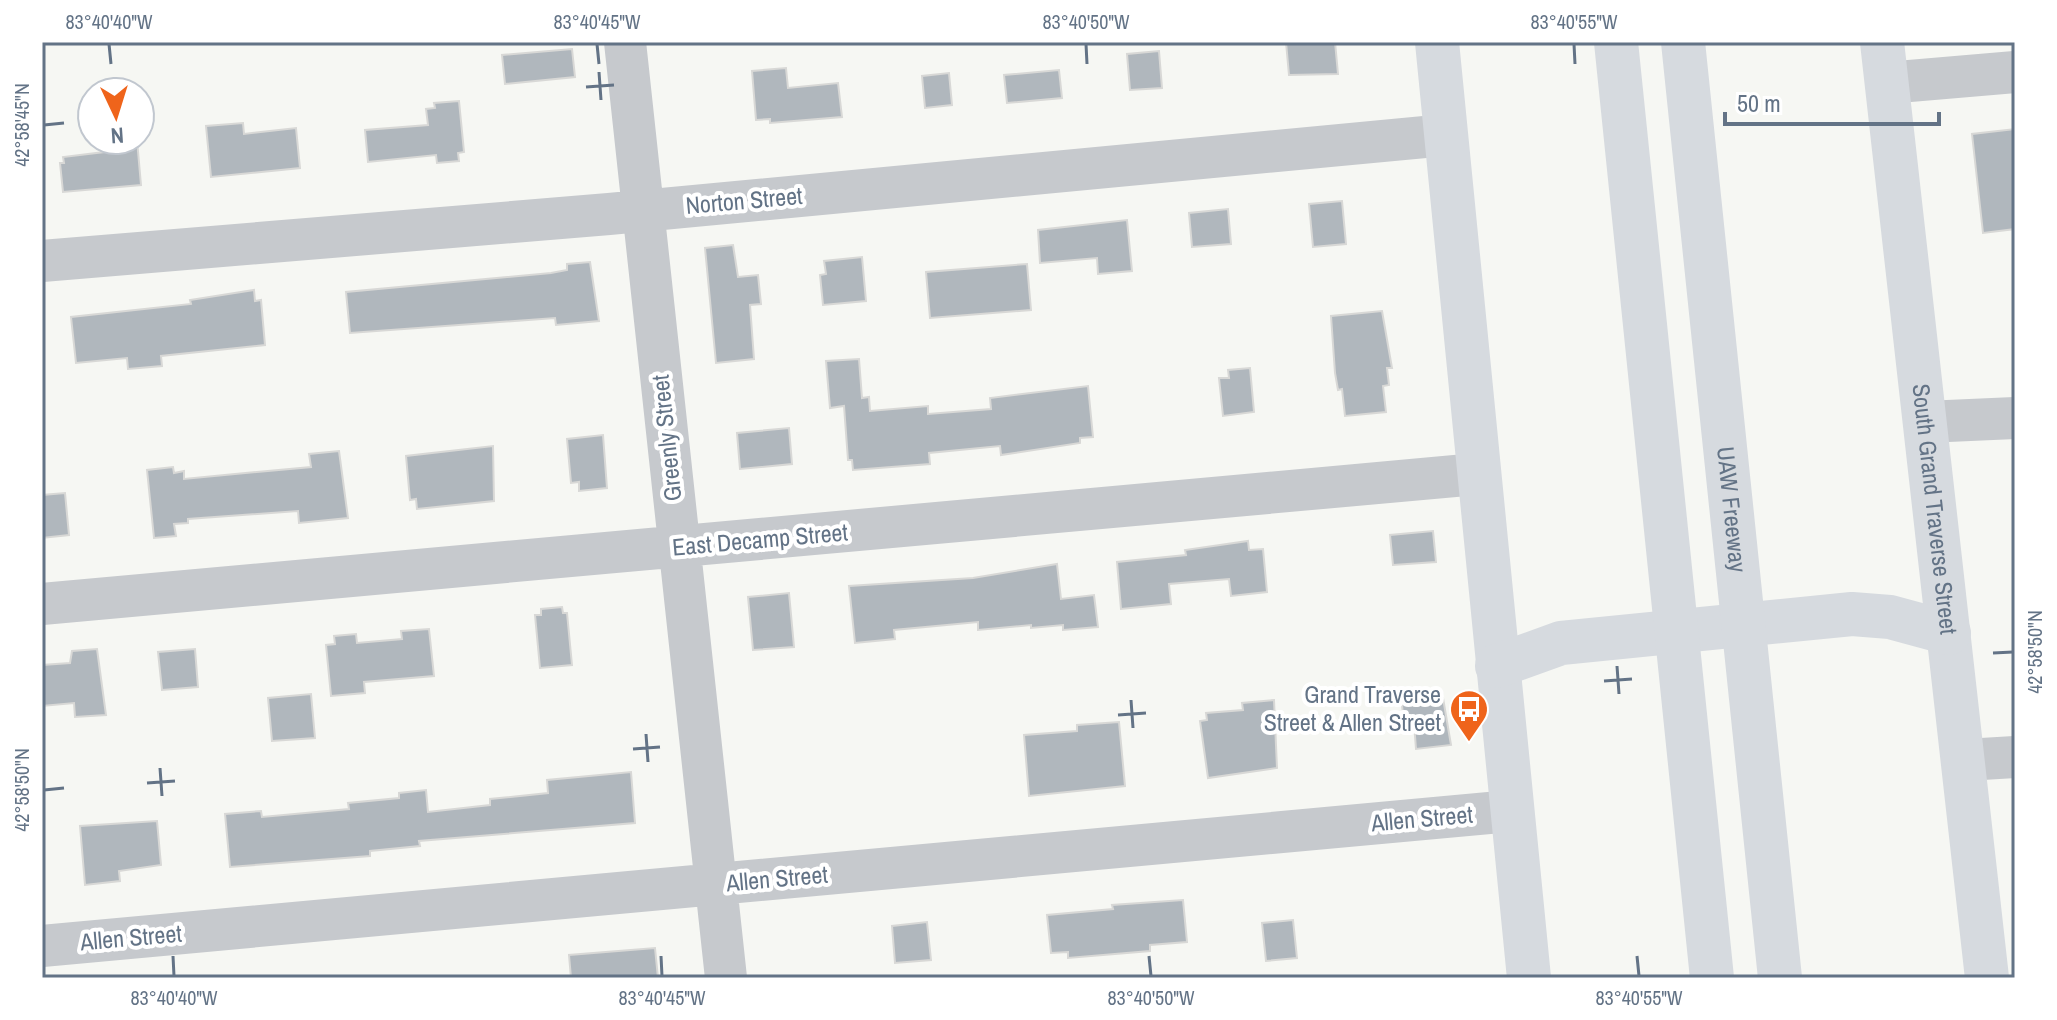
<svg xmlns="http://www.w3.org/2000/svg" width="2057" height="1020" font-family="'Archivo Narrow',sans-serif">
  <rect width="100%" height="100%" fill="#f6f7f3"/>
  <path fill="#b0b7bd" stroke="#d8d8d6" stroke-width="2" d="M1286,42H1335L1338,74L1289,75Z
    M572,49L575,77L505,84L502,55Z
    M1159,51L1162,88L1130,90L1127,54Z
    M786,68L788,88L838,83L842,117L770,123V119L756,120L752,71Z
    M1059,70L1062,98L1007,103L1004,75Z
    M949,73L952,105L925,108L922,76Z
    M459,101L464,152L458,153L459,161L437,163L436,155L368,162L365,130L428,125L426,109L435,108L434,103Z
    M243,123L244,134L296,128L300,168L211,177L206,126Z
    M2015,129V229L1983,233L1972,134Z
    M103,140H137L141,185L63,192L60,163H64L63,157L104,152Z
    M1342,201L1346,244L1313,247L1309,204Z
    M1228,209L1231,244L1192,247L1189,213Z
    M1127,220L1132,271L1098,274L1097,258L1040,263L1038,230Z
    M733,245L738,277L758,275L761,304L750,305L754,359L716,363L705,248Z
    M862,257L866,301L823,305L820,275L826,274L824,261Z
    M590,262L599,321L556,325L555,318L350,333L346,292L551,273L567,270V264Z
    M1027,264L1031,310L930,318L926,272Z
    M254,290L255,301L261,300L265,345L161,356L162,366L128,369L127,358L76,363L71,317L191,304L190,300Z
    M1382,311L1392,368H1387L1389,385L1383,386L1386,412L1345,416L1342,389L1338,390L1335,373L1331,316Z
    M859,359L862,398L869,397L870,411L928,406V414L991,409L990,398L1088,386L1093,437L1080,438V443L1001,455L1000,446L929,453L930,464L853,470L852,460H848L844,406L830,408L826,361Z
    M1250,368L1254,412L1223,416L1219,378H1229L1228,370Z
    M789,428L792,464L740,469L737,433Z
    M603,435L607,488L579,491V482L571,483L567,439Z
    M493,446L494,501L417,509L416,499L410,500L406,456Z
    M339,451L348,518L299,523L298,511L188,519V523L174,524L176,536L154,538L147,470L173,467L174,473L184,471V479L235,474L311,467L309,454Z
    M65,493L69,535L42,538V495Z
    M1433,531L1436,562L1393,565L1390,535Z
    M1248,541L1249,550L1263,549L1267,592L1231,596L1229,579L1169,584L1171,604L1121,609L1117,562L1186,555L1185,550Z
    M1057,564L1061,599L1094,595L1098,627L1063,630V625L1031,628V625L978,630V622L894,630L895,639L855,643L849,586L973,578Z
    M789,593L794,647L753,650L748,597Z
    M562,607L563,613H567L572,665L540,668L535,615H541V609Z
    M429,629L434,676L364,682L365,693L331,696L326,645L335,644L334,636L356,634L357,643L402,639L401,631Z
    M97,649L106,715L75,717L74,703L42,706V665L70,663L72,651Z
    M195,649L198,687L162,690L158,652Z
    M1442,692L1451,745L1416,749L1414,723L1404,724L1401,696Z
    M311,694L315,738L272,741L268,698Z
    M1274,700L1277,768L1208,778L1200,721L1207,720L1206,713L1243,710L1242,703Z
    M1119,722L1125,786L1029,796L1024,735L1077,731V725Z
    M631,772L635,823L419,841L420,846L370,851V856L230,867L225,814L261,811L262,817L349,809L348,803L399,798V793L426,790L428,812L490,805V799L548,793L547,780Z
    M157,821L161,865L119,871L120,881L85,885L80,826Z
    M1183,900L1187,942L1150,945V951L1068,958V952L1051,953L1047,915L1113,909L1112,905Z
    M1293,920L1297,958L1266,961L1262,923Z
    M927,922L931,960L895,963L892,926Z
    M655,948L658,978H571L569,955Z"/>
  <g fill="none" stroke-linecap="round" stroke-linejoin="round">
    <path stroke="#c6c9cd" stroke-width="42" d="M625,42L726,978
      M1886,83L2015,72
      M42,261L609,214L1446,135
      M1925,422L2015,418
      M42,604L1477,474
      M1965,760L2015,757
      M42,946L1511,811"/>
    <g stroke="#d6dadf" stroke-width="44">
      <path d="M1437,42L1529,978"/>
      <path id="s1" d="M1882,42L1987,978"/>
      <path d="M1497,666L1561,643L1852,614L1890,617L1949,633"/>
    </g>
    <g stroke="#d6dadf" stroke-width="44">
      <path d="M1616,42L1712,978"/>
      <path id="s2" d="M1683,42L1780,978"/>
    </g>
  </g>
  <path fill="none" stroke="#637386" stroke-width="3" d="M109,44L111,64M597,44L599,64M1086,44L1087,64M1574,44L1575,64M599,72L601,100M586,87L614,85M44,125L64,123M1993,653L2013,652M1617,666L1619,694M1604,681L1632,679M1131,700L1133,728M1118,715L1146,713M646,734L648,762M633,749L660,747M160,768L162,796M147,783L175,781M44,790L64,788M173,956L174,976M661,956L662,976M1149,956L1151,976M1637,956L1639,976"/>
  <defs>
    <g id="bus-pin" transform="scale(2)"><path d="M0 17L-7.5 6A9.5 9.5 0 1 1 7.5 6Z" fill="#ef641b" stroke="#fff"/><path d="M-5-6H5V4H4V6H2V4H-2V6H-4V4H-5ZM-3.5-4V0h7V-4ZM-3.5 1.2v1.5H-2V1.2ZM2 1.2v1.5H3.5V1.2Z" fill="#fff"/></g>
  </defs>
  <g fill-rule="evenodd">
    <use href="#bus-pin" x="1469" y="709"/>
  </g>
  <g text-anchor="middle" stroke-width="8" stroke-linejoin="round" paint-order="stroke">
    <g font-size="24" fill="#637386" stroke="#fff">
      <text transform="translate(744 201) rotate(-5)" y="8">Norton Street</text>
      <text transform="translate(667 438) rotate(-96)" y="8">Greenly Street</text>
      <text dy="8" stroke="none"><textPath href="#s2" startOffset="470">UAW Freeway</textPath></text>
      <text dy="8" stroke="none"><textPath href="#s1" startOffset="470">South Grand Traverse Street</textPath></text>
      <text transform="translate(760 540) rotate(-5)" y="8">East Decamp Street</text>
      <text transform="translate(1422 819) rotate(-5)" y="8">Allen Street</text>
      <text transform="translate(777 879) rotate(-5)" y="8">Allen Street</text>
      <text transform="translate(131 938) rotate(-5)" y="8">Allen Street</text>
    </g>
    <g font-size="24" fill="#637386" stroke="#fff" text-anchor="end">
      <text x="1441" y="703">Grand Traverse<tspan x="1441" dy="28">Street &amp; Allen Street</tspan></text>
    </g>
  </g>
  <rect width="2057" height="1020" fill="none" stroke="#ffffff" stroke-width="88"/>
  <g transform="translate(116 116) rotate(176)"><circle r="38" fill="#ffffff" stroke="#c1c7cf" stroke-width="2"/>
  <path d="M0-6L14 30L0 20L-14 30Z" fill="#ef641b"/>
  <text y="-12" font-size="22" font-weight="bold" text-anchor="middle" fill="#637386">N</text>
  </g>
  <path d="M1725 112v12h214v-12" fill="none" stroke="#637386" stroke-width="4"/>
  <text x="1737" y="112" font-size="24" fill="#637386" stroke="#ffffff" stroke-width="6" paint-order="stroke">50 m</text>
  <rect x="44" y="44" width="1969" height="932" fill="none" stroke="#637386" stroke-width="3"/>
  <g font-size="20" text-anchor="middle" fill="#637386">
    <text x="109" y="29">83°40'40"W</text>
    <text x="597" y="29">83°40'45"W</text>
    <text x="1086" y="29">83°40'50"W</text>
    <text x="1574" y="29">83°40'55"W</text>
    <text transform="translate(22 125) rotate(-90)" y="7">42°58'45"N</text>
    <text transform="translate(2035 652) rotate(-90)" y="7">42°58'50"N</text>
    <text transform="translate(22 790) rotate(-90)" y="7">42°58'50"N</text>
    <text x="174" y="1005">83°40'40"W</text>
    <text x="662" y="1005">83°40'45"W</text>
    <text x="1151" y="1005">83°40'50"W</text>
    <text x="1639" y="1005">83°40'55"W</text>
  </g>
</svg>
